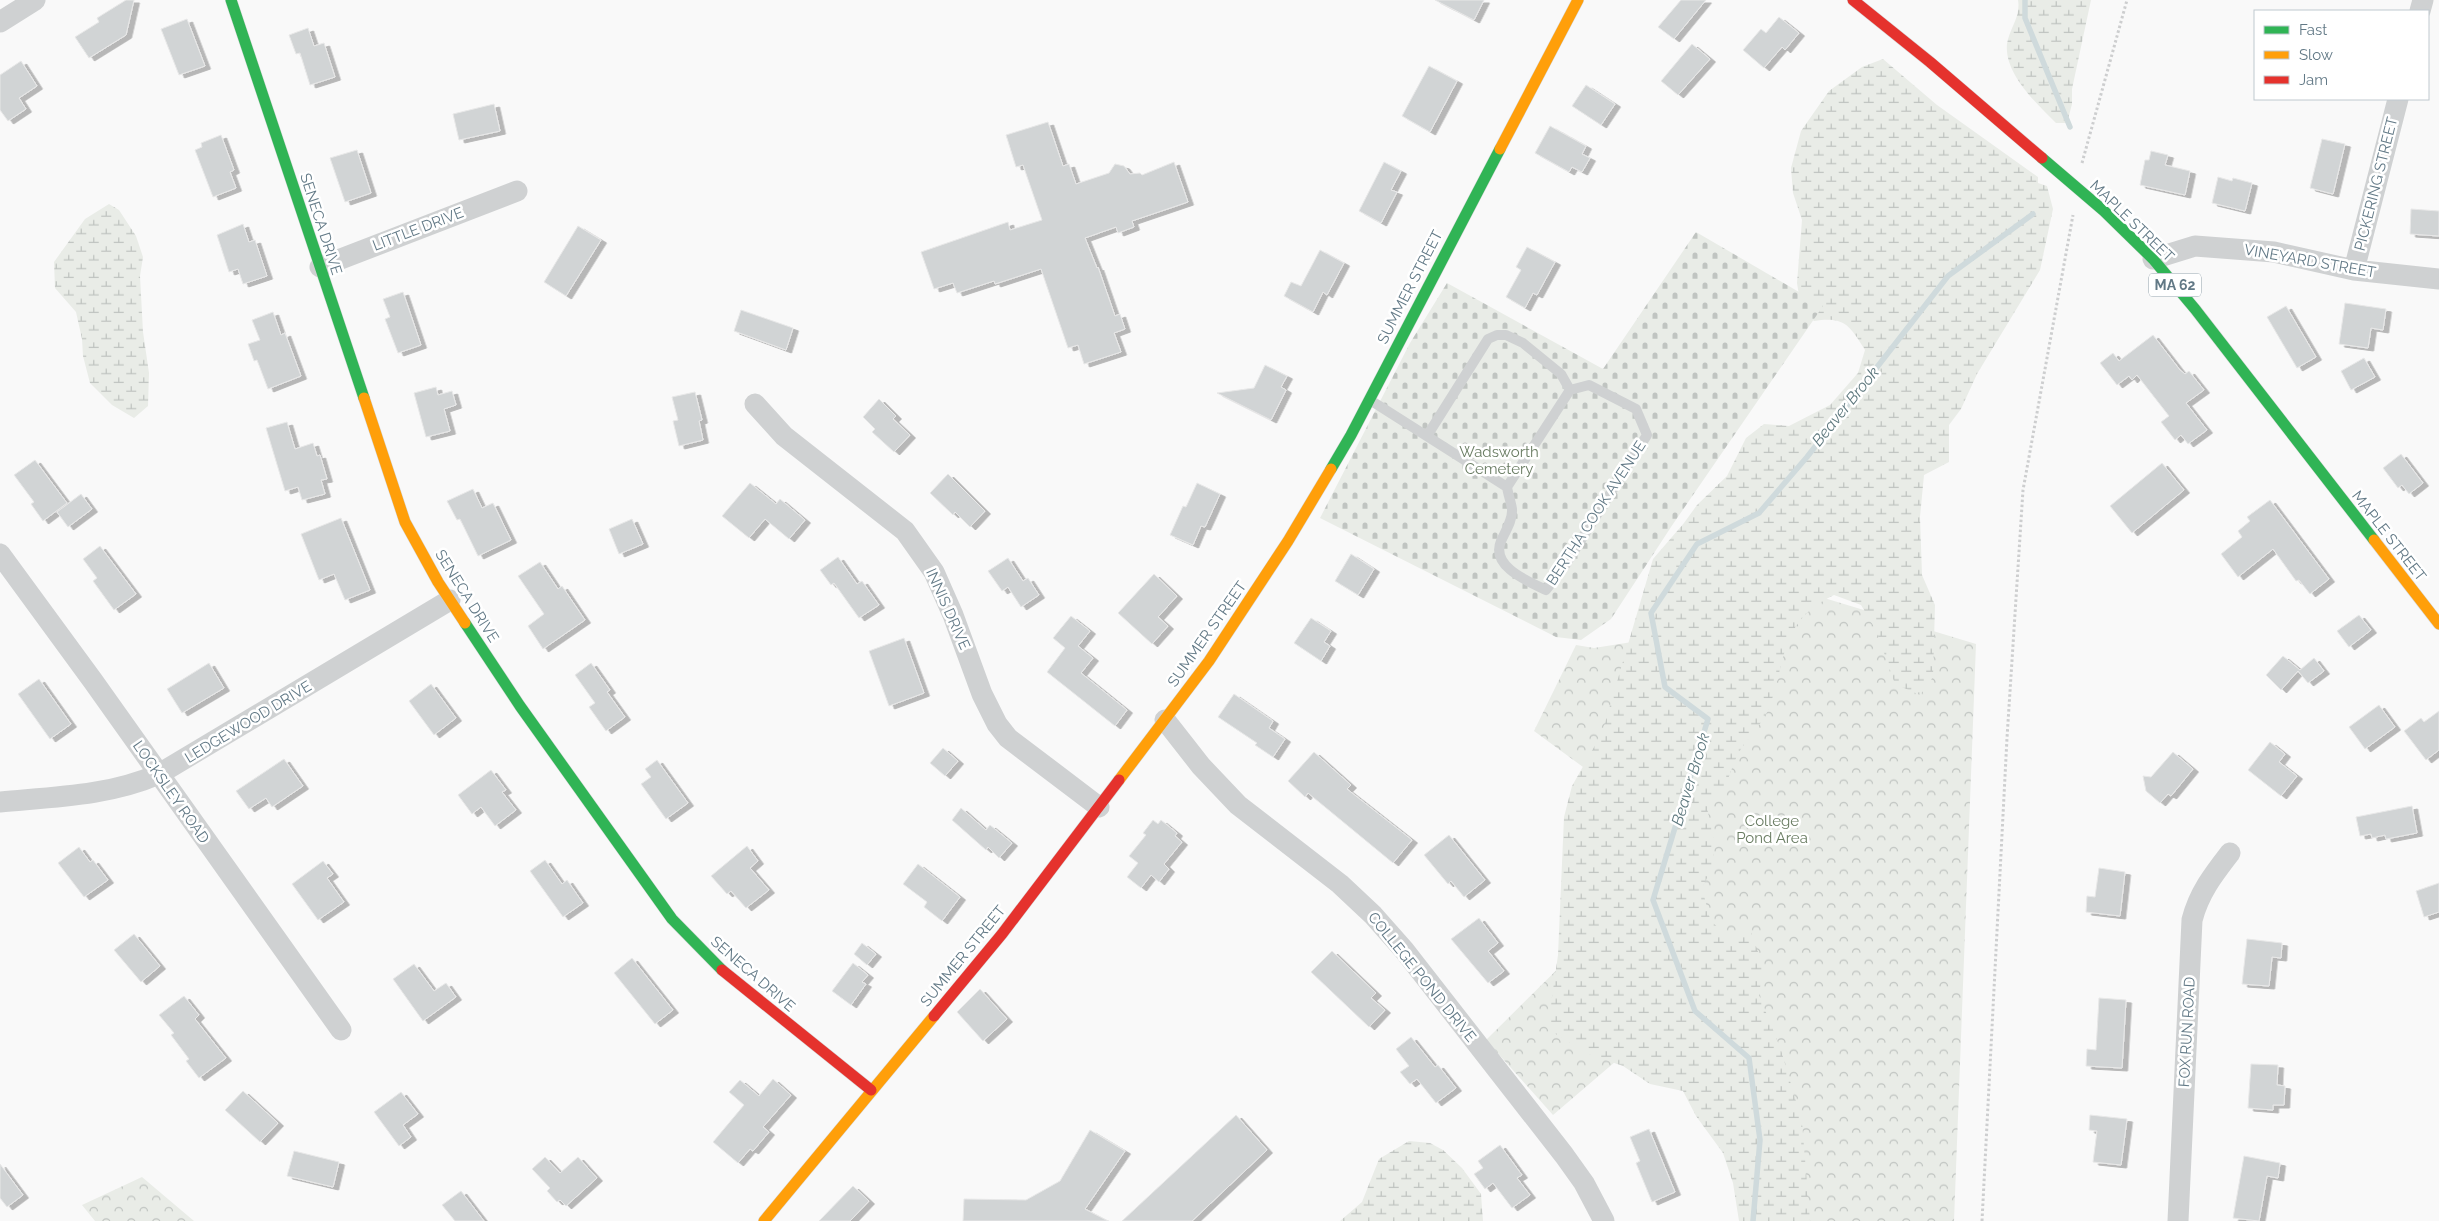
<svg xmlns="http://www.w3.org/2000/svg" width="2439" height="1221" font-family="Raleway,sans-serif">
  <defs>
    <pattern id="forest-crowns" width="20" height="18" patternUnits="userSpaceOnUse" patternTransform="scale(1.25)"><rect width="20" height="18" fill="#e9ece7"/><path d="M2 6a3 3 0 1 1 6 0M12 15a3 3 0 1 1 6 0" fill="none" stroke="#c0c4c1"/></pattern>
    <pattern id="wetland-marsh" width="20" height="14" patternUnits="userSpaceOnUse" patternTransform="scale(1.25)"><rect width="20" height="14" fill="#e9ece7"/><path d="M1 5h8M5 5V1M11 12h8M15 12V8" fill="none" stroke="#c0c4c1"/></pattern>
    <pattern id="cemetery-stones" width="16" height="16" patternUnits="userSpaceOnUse" patternTransform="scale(1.25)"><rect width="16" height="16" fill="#e9ece7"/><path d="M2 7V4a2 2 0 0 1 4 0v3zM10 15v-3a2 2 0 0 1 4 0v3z" fill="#c0c4c1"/></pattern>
    <filter id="shadow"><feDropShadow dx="5.5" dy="3" stdDeviation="0" flood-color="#0004"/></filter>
  </defs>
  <rect width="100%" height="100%" fill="#f9f9f9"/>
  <path fill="url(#forest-crowns)" d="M1745,574L1976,644L1954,1221H1803L1671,1014L1553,1115L1486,1040L1593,934L1572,834L1583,767L1534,731L1576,645L1594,648L1721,628Z
    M142,1177L194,1221H95L82,1205Z"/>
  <path fill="url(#wetland-marsh)" d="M2018,0H2091L2072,89V104L2067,123H2056C2037,104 2004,74 2007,44C2009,29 2021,17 2018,0Z
    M1883,59L1937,105L2038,177V183L2047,186L2053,209L2040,270L1977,374L1961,409L1949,425V462L1924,475L1920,517L1922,575L1935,605L1933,677L1920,695L1895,684L1876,630L1861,605L1834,595C1780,621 1787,657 1770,705C1765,721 1750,735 1741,749C1733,761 1731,775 1724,787C1719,795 1712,802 1707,808C1715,845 1720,854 1702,888L1710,919L1727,938L1751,932L1763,966L1759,995L1781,1050L1802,1122L1810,1221H1739L1733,1183L1723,1153L1696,1116L1683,1091L1650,1084L1623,1066L1589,1054L1554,1033L1549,1018L1558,955L1564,817L1572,786L1602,733L1653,559L1684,523L1697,505L1727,476L1746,438L1764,424L1789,426L1830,405L1858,373L1865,350C1850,326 1845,316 1814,321L1801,308L1797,283L1802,220L1793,193L1791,168L1801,131L1829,91L1862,67Z
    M109,204L119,210L136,236L143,257L140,276L143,332L149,373L148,406L134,418L112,405L90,383L83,356L82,339L76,312L55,288L54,262L85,219Z
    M1409,1141L1430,1143L1443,1150L1462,1168L1481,1194L1483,1221H1340L1362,1202L1379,1159Z"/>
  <path fill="url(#cemetery-stones)" d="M1696,232L1823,306L1671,527L1611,619L1581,640L1556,637L1320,518L1410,343L1447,283L1603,369Z"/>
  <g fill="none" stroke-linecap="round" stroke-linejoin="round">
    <path stroke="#cfdadc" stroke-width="5.5" d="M2025,0V18L2070,127
      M1753,1221L1760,1140L1749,1058L1695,1011L1653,900L1708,719L1665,687L1651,613L1697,544L1759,513L1807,457L1948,276L2033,214"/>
  </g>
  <path fill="#d1d4d5" stroke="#e8e8e8" filter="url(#shadow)" d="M126,0H134L126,35L89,58L75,37L99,22L97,18Z
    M1435,0H1484L1474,20Z
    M1681,0H1706L1674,39L1658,27Z
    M1779,17L1799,33L1785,50L1782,47L1764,68L1743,50L1761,29L1766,33Z
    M187,19L205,66L179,75L161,29Z
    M308,28L314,46L324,43L335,77L310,85L300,53L296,54L289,35Z
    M1692,44L1710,59L1678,95L1661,81Z
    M21,61L37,86L19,98L26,109L8,121L0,110V75Z
    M1429,66L1457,81L1430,132L1402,116Z
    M1586,85L1615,104L1601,125L1572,106Z
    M494,104L500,131L459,140L453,114Z
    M1048,122L1063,166L1069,164L1076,184L1109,173L1115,164L1124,166L1130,174L1140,173L1142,175L1174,162L1188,202L1132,221L1134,227L1118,233L1116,227L1085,238L1097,268L1098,267L1115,316L1120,314L1125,329L1114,333L1121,352L1084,364L1078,345L1068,348L1041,269L995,284L994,281L957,293L953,283L934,289L921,252L1008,222L1010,230L1042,220L1023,165L1016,167L1006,135Z
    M1550,126L1586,146L1582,154L1590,158L1582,172L1572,167L1569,172L1535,153Z
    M221,135L234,170L230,172L236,188L213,197L195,150L202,147L201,143Z
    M2322,139L2345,144L2333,194L2310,188Z
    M357,150L371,193L345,202L330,158Z
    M2151,151L2168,155L2165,165L2190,171L2185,195L2140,185L2145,160H2149Z
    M1384,162L1401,171L1391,190L1397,192L1381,223L1359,211Z
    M2218,177L2232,181L2233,178L2252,183L2245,211L2212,203Z
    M2411,209L2439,211V236L2410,234Z
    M243,224L249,242L255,240L267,276L243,284L238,269L229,272L217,235Z
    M578,226L601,240L566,296L544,282Z
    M1527,247L1555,262L1537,295L1533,293L1525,308L1506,297L1521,270L1516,267Z
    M1320,250L1344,263L1327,295L1323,292L1313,312L1284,296L1291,282L1301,286Z
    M403,292L421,345L398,353L385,319L390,317L383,299Z
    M2345,303L2386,309L2383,330L2371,328L2368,348L2339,344Z
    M2286,306L2316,357L2297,368L2267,317Z
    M741,310L793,328L786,350L734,331Z
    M273,312L281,335L285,333L301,376L268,389L257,360L254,361L248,344L260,340L252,320Z
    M2153,335L2180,370L2185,374L2189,371L2204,390L2186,403L2207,430L2188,444L2181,435L2175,440L2161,422L2169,416L2137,375L2132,380L2129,376L2117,385L2100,363L2113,353L2119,361Z
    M2364,358L2375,377L2351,390L2341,371Z
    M1265,365L1287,376L1281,387L1286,390L1271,420L1217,393L1254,388Z
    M436,387L438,395L452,391L456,405L444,409L450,431L426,437L414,393Z
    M695,392L702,420L699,421L703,440L679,446L673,421L678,420L672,397Z
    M879,399L896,416L893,419L910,435L894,452L872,432L875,429L863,417Z
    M287,422L295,449L313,443L317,456L320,455L327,479L321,480L325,494L302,500L298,487L285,491L266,428Z
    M2401,454L2423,483L2409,494L2402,485L2398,488L2383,468Z
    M35,460L67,503L43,521L31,504L34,502L14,475Z
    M2162,463L2184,490L2132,533L2110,506Z
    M948,474L985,511L970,527L955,512L953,515L930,493Z
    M750,483L776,504L780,499L805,520L789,539L765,519L749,538L722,516Z
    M1197,483L1220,494L1205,527L1201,526L1193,545L1170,535L1183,506L1186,507Z
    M473,489L482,508L493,503L511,540L478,556L460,519L457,520L447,501Z
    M81,494L92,509L68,527L57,512Z
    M2270,500L2329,579L2310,594L2299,580L2296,581L2273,549L2238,577L2221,554L2242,537L2238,531L2250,521L2247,517Z
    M341,518L370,590L345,600L334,574L319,580L301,534Z
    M632,519L643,544L619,554L609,529Z
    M100,546L136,594L114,610L93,581L97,578L83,559Z
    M1351,554L1374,569L1358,595L1335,581Z
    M838,557L857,584L862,581L879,605L859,618L834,583L831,585L820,570Z
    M1008,558L1023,581L1028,578L1039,595L1021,607L1008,587L1002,591L988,571Z
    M540,562L558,589L562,586L585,620L543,649L528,626L544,614L518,576Z
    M1154,574L1177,596L1158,617L1168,626L1152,644L1118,613Z
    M2359,615L2371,630L2349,647L2337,631Z
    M1071,616L1090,631L1078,646L1093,658L1081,673L1127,710L1115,726L1047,672L1065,648L1053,638Z
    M1311,618L1331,631L1324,642L1330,646L1321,661L1294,643Z
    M904,638L924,693L889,706L869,651Z
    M2283,656L2300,670L2314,658L2324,671L2308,683L2298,671L2281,690L2266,675Z
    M209,663L224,688L182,713L167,689Z
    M591,663L610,690L607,692L625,717L606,731L589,707L595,703L575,675Z
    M39,679L71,724L50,739L18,694Z
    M431,684L456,718L434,735L409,701Z
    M1234,694L1273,721L1269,728L1285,739L1273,757L1255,745L1257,743L1218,717Z
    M2379,705L2395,727L2365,749L2349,727Z
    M2439,711V750L2426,760L2404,731L2421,718L2424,722Z
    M2270,742L2285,754L2279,762L2297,776L2281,796L2248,770Z
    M943,748L958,761L945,776L930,763Z
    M1314,752L1351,785L1347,789L1412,840L1393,863L1308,793L1305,797L1288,781Z
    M2173,752L2193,769L2171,796L2168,794L2160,803L2146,791L2143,776L2151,777Z
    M284,759L303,786L272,807L266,798L249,809L236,791Z
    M657,760L688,803L666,819L641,784L651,777L645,769Z
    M491,770L506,790L502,792L516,810L495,826L481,807L472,814L458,795Z
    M2412,806L2417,833L2386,839L2385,835L2372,838L2371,834L2360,836L2356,817Z
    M961,808L986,830L990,825L1012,843L999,858L988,847L986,850L952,820Z
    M1153,820L1158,824L1161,820L1177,833L1175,836L1182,842L1164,864L1169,869L1159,882L1151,875L1141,888L1127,877L1138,863L1129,856L1146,835L1143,833Z
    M1449,835L1485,880L1464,897L1451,881L1448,884L1424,855Z
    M747,846L758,861L750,868L769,890L746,908L731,891L727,894L711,876Z
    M79,847L90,862L93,860L108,880L84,897L58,863Z
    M545,860L562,884L567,880L583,903L563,917L530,871Z
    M323,861L333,874L327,878L344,902L318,920L292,884Z
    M918,864L960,897L942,921L924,907L927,902L903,884Z
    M2099,868L2125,872L2120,916L2086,912L2087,896L2095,897Z
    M2439,883V912L2424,917L2416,891Z
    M1479,918L1498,943L1488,951L1504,971L1488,983L1451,939Z
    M134,934L160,966L141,982L114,950Z
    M2247,939L2282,943L2281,958L2272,957L2269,986L2242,984Z
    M862,943L876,954L867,965L854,954Z
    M1332,951L1376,993L1371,998L1385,1010L1369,1027L1311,972Z
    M632,958L673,1010L655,1024L614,973Z
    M853,963L868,975L862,982L866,984L851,1005L832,991Z
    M414,964L434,991L446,983L456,997L423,1021L393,979Z
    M980,989L1007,1019L983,1041L957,1012Z
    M184,996L199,1015L195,1019L226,1058L199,1078L186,1061L189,1059L171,1035L174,1033L159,1015Z
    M2099,998L2126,1000L2122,1068L2086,1066L2087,1049L2096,1050Z
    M1411,1037L1435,1067L1438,1065L1456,1088L1436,1103L1417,1079L1410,1084L1400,1072L1409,1066L1396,1049Z
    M2251,1064L2278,1065L2277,1085L2285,1086L2284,1105H2273V1110L2248,1108Z
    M773,1079L791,1095L763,1127L769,1132L753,1151L750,1149L738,1163L713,1142L744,1105L729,1092L740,1080L759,1096Z
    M243,1091L278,1123L260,1142L225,1110Z
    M401,1092L418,1114L403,1125L411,1137L399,1146L374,1112Z
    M1236,1115L1267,1150L1192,1221H1122Z
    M2090,1115L2127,1119L2121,1165L2093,1162L2097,1131L2089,1130Z
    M1649,1129L1675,1192L1652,1202L1636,1163L1640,1161L1630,1137Z
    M1090,1130L1125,1151L1085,1209L1108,1221H963L964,1199L1026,1200L1060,1181Z
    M1500,1145L1522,1175L1517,1178L1530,1195L1512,1208L1493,1183L1485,1189L1474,1174L1483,1168L1478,1161Z
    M294,1151L339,1162L333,1187L287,1176Z
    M2244,1156L2280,1163L2278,1178L2267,1176L2259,1221L2233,1218Z
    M545,1157L560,1173L578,1157L597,1178L566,1206L560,1200L557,1202L547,1191L550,1188L532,1169Z
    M0,1164L23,1195L7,1207L0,1198Z
    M853,1186L869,1201L850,1221H819Z
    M461,1191L484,1221H455L442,1205Z"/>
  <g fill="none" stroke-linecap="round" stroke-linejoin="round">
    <g stroke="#d6d7d8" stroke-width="12">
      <path id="fast" d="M231,0L364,398
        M2042,158L2104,211L2153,259L2195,309L2374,540
        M1331,469L1351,435L1500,149
        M465,623L520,706L672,919L722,970"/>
    </g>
    <g stroke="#d6d7d8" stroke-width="12">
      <path id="slow" d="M1500,149L1578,0
        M364,398L405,522L438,582L465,623
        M2374,540L2439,624
        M1119,780L1209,661L1288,541L1331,469
        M764,1221L934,1016"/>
    </g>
    <g stroke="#d6d7d8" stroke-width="12">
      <path id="jam" d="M1853,0L1930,62L2042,158
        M722,970L871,1090
        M934,1016L1002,934L1119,780"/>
    </g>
    <path stroke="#cdcecf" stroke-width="3" stroke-dasharray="2.5 2.5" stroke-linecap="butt" d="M2082,163L2127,0
      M1982,1221L2007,738L2023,490L2073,215"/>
    <path stroke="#cfd1d2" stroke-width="10" d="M1370,400L1507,487
      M1427,436L1488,339L1497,335H1506L1523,343L1561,374L1570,390L1589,385L1636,409L1647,435L1564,567L1546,590C1530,582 1490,567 1501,541C1505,532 1513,520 1512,509C1511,502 1508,494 1507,487
      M1507,487L1570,390"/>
    <path stroke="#cfd1d2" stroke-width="21" d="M2420,11L2423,0
      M0,22L35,0
      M2153,259L2195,246L2274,252L2354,270L2439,279
      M320,267L517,191
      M2354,270L2398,99
      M755,404L784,436L905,531L934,572L953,615L982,694L997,724L1008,738L1099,807
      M0,554L93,681L341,1030
      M1165,720L1201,766L1238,805L1340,884L1373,915L1404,950L1564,1155L1584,1183L1604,1221
      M0,802C54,797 109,796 159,774L450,600
      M2178,1221L2192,920C2199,893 2213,875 2230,853"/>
    <use href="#fast" stroke="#30b455" stroke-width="11"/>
    <use href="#slow" stroke="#ff9f0a" stroke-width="11"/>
    <use href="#jam" stroke="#e5322d" stroke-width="11"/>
  </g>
  <g text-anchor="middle" stroke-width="5" stroke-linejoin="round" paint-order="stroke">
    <rect fill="#fff" stroke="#91a1aa" stroke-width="1" x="2149" y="273.5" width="52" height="23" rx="4"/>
    <g font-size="14" font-weight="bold" fill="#627986">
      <text x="2175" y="290">MA 62</text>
    </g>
    <g font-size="15" fill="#627986" stroke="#fff">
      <text transform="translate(2376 184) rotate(-76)" y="5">PICKERING STREET</text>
      <text transform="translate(2132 221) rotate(44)" y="5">MAPLE STREET</text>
      <text transform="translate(321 224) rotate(72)" y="5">SENECA DRIVE</text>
      <text transform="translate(418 229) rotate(-21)" y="5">LITTLE DRIVE</text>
      <text transform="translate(2310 261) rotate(10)" y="5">VINEYARD STREET</text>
      <text transform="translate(1410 287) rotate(-63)" y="5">SUMMER STREET</text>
      <text transform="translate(1596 513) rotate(-57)" y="5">BERTHA COOK AVENUE</text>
      <text transform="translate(2389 536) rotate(52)" y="5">MAPLE STREET</text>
      <text transform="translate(467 596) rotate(58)" y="5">SENECA DRIVE</text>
      <text transform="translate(948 609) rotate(66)" y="5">INNIS DRIVE</text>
      <text transform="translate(1207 634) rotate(-55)" y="5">SUMMER STREET</text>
      <text transform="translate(248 722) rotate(-31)" y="5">LEDGEWOOD DRIVE</text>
      <text transform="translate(171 792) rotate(55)" y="5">LOCKSLEY ROAD</text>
      <text transform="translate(963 956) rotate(-51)" y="5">SUMMER STREET</text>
      <text transform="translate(753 974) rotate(41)" y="5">SENECA DRIVE</text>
      <text transform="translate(1422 977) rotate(51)" y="5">COLLEGE POND DRIVE</text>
      <text transform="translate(2187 1032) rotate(-87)" y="5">FOX RUN ROAD</text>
    </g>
    <g font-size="15" fill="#697c62" stroke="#fff">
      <text x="1499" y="457">Wadsworth<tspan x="1499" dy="17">Cemetery</tspan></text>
      <text x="1772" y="826">College<tspan x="1772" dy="17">Pond Area</tspan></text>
    </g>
    <g font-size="16" font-style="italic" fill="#5e787e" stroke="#fff">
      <text transform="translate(1845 406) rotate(-51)" y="6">Beaver Brook</text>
      <text transform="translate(1690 779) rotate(-73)" y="6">Beaver Brook</text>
    </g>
  </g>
  <rect x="2254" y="10" width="175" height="90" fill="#ffffff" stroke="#c0c9cf"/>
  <rect x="2264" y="26" width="25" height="8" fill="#30b455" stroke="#c0c9cf"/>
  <text x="2299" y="35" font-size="15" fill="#627986">Fast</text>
  <rect x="2264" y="51" width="25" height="8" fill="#ff9f0a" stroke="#c0c9cf"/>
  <text x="2299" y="60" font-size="15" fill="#627986">Slow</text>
  <rect x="2264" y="76" width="25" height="8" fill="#e5322d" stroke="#c0c9cf"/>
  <text x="2299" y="85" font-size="15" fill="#627986">Jam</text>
</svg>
